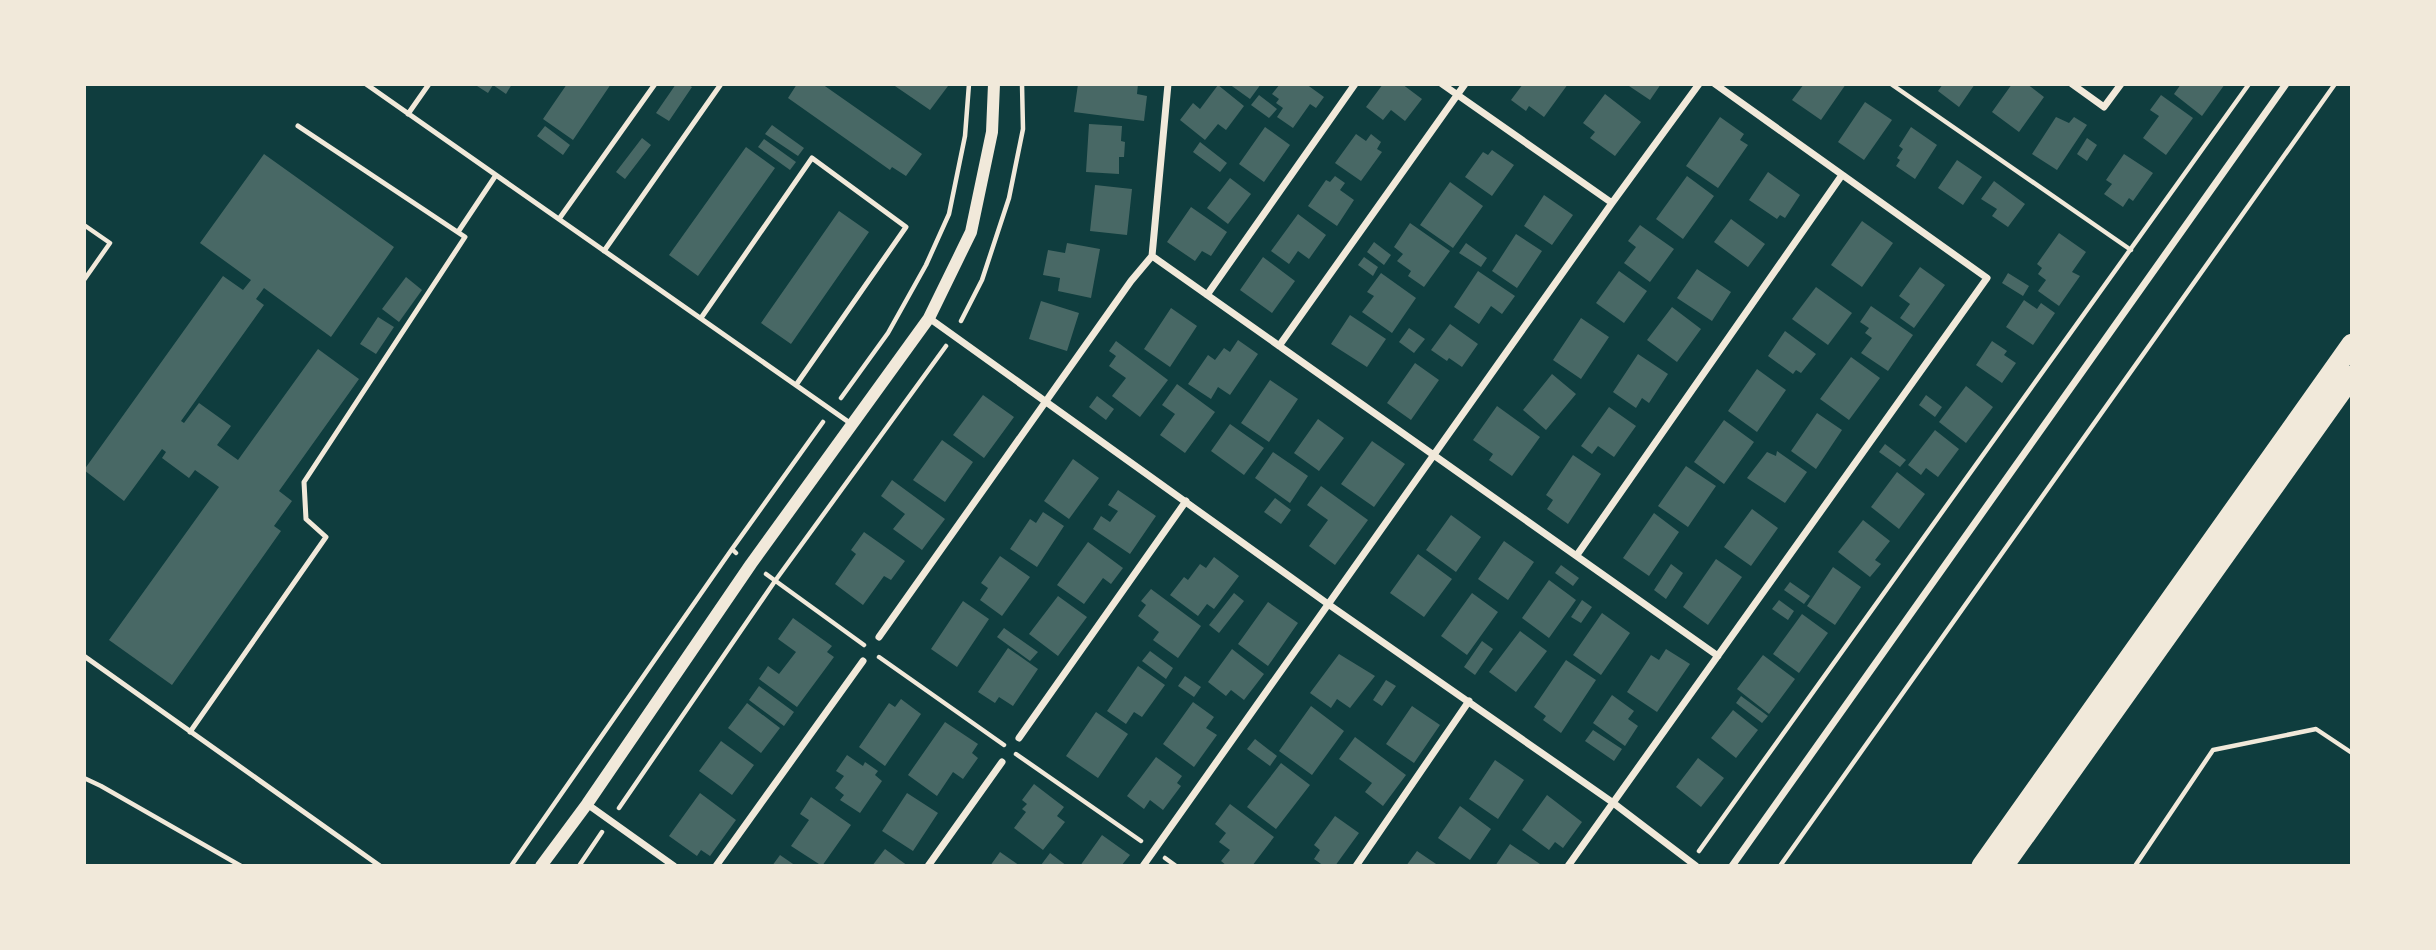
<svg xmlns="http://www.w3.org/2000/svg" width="2436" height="950" font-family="Ubuntu,sans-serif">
  <rect width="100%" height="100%" fill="#0f3d3e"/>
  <path fill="#486865" d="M478,84H512L506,94L493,85L488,93L477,86Z
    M567,84H611L573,140L543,119Z
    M676,84H687L692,87L669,121L656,113Z
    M797,84H822L922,154L906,176L892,167L890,170L788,98Z
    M892,84H945L948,86L930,110Z
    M1078,84H1138L1137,94L1147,96L1144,121L1074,112Z
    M1229,84H1261L1250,99Z
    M1280,84H1306L1324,97L1316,108L1310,104L1293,128L1277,117L1283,108L1276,103L1279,99L1272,94Z
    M1383,84H1402L1422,99L1405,121L1391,110L1383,120L1366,107Z
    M1523,84H1568L1544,117L1529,106L1526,111L1511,100Z
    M1626,84H1661L1650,100Z
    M1804,84H1846L1821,120L1792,100Z
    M1943,84H1975L1959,107L1938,91Z
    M2012,84H2027L2044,97L2019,132L1992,112Z
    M2181,84H2225L2202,116L2174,94Z
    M1218,85L1244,106L1226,130L1218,124L1205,140L1180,120L1193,103L1200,109Z
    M1605,94L1641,122L1615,156L1590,138L1595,132L1583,123Z
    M1259,95L1277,109L1269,118L1251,105Z
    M2161,95L2193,118L2166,155L2143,138L2159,116L2150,110Z
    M1865,102L1892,120L1864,160L1838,142Z
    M1720,117L1744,134L1740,140L1748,145L1718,188L1686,166Z
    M2056,117L2069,123L2074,117L2087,125L2057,170L2032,154Z
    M1089,124L1122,126L1121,141L1125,142L1124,157H1119V174L1086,172Z
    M772,125L804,148L798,156L765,134Z
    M545,126L570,145L563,155L537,136Z
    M1265,127L1290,145L1264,182L1239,164Z
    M1911,127L1937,145L1915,179L1896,166L1900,160L1897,158L1903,149L1899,146Z
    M1356,134L1366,141L1371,134L1381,142L1377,149L1382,152L1361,181L1335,163Z
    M642,138L651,145L625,179L616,172Z
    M2087,138L2097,145L2087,161L2077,154Z
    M764,139L796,162L790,170L758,147Z
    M1200,142L1227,163L1220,172L1193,152Z
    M746,147L775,168L698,276L669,255Z
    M1492,150L1514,165L1492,196L1465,177L1483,152L1488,155Z
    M264,154L394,247L331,337L264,288L256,299L264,305L181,421L184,423L199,403L231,426L217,445L238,460L318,349L359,379L279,491L292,501L274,526L281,531L172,685L109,640L219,487L195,470L189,478L162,458L166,452L162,449L124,501L84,470L223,276L243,290L251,280L200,243Z
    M2124,154L2153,173L2133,201L2129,198L2123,207L2104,194L2112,184L2106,180Z
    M1957,160L1982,177L1963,205L1938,188Z
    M1768,172L1800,195L1785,218L1780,215L1777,219L1749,200Z
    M1335,176L1345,183L1340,190L1354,200L1337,226L1308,206L1326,180L1330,182Z
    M1687,176L1714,196L1683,239L1656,219Z
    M1230,178L1251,194L1228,224L1207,208Z
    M1994,181L2025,204L2008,227L1992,216L1997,209L1981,199Z
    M1450,182L1483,206L1453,248L1420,225Z
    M1095,185L1132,189L1127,235L1090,231Z
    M1544,195L1573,215L1552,245L1524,226Z
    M1191,207L1227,232L1211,256L1202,251L1195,261L1167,242Z
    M839,211L869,232L791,344L761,323Z
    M1298,214L1326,235L1309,259L1298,251L1289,264L1271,251Z
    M1731,219L1765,244L1748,267L1714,242Z
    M1862,221L1893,243L1862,287L1831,265Z
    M1410,223L1450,251L1424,287L1408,276L1411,271L1397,261L1403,254L1394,247Z
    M1640,225L1674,249L1650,282L1624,263L1636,247L1628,241Z
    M2059,233L2086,252L2072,272L2080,276L2059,306L2038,291L2046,280L2038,274L2042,268L2037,264Z
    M1516,234L1542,251L1517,288L1492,271Z
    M1374,242L1391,255L1384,265L1367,252Z
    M1067,243L1100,249L1091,298L1058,291L1060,278L1043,275L1048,250L1065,253Z
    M1466,243L1487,258L1481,267L1459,253Z
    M1263,257L1295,281L1272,313L1240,290Z
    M1364,257L1378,267L1373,276L1358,265Z
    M1920,267L1945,285L1914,328L1900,318L1910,304L1899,296Z
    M1697,269L1731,292L1712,321L1677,298Z
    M1478,271L1515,296L1502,314L1491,306L1479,324L1454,307Z
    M1619,271L1647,291L1624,323L1596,303Z
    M1381,273L1416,298L1392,333L1362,312L1374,296L1367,292Z
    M2008,273L2029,286L2023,296L2002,283Z
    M406,277L422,290L399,322L382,309Z
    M1816,287L1852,313L1828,345L1792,319Z
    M2024,300L2037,309L2041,303L2055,313L2033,345L2006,327Z
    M1041,301L1079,313L1067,351L1029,339Z
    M1871,306L1913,335L1888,371L1861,353L1872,338L1865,333L1869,328L1860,322Z
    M1672,307L1701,329L1677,362L1647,340Z
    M1171,308L1197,326L1170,367L1144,349Z
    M1350,315L1386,339L1367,367L1331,344Z
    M378,317L394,327L376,354L360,344Z
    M1581,318L1609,337L1581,379L1553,360Z
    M1450,324L1478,344L1462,367L1449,358L1447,361L1431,350Z
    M1409,328L1425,339L1414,353L1399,342Z
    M1785,331L1816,354L1801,373L1796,370L1793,374L1768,356Z
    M1238,340L1258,354L1230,395L1218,387L1211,399L1188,384L1208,355L1215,360L1224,348L1230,352Z
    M1116,341L1168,380L1140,417L1112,396L1126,378L1109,366L1116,356L1109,351Z
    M1992,341L2007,351L2004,355L2016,363L2002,383L1976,365Z
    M1638,354L1668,374L1649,403L1642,398L1636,408L1613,392Z
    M1851,357L1880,378L1849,420L1820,399Z
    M1415,363L1439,380L1411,420L1387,403Z
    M1757,369L1786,390L1757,432L1728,411Z
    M1552,374L1576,394L1546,430L1523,410Z
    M1270,380L1298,399L1269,442L1241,423Z
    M1177,384L1215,412L1185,453L1160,435L1175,414L1162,405Z
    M1966,386L1993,407L1966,443L1939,422Z
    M983,395L1014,417L984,458L953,435Z
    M1926,395L1942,407L1935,417L1919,405Z
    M1097,396L1114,409L1106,420L1089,407Z
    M1497,406L1540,437L1512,476L1489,460L1493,454L1473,440Z
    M1609,407L1636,426L1614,457L1598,446L1592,454L1581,446Z
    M1817,413L1842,430L1816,469L1791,451Z
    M1318,419L1344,438L1319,471L1294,453Z
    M1724,420L1754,442L1724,484L1694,462Z
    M1230,424L1264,448L1244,475L1211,451Z
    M1935,430L1959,449L1938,477L1926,468L1921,475L1908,465Z
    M942,440L973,462L945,502L913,480Z
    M1372,441L1405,464L1374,507L1341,484Z
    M1885,444L1906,460L1900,467L1879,452Z
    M1777,451L1807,472L1785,503L1747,478L1767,452L1776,456Z
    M1273,452L1308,476L1290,503L1255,478Z
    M1573,455L1601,474L1568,524L1547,509L1553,500L1546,495Z
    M1073,459L1099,478L1069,519L1044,501Z
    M1686,466L1716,486L1688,527L1658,506Z
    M1897,472L1925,494L1899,529L1871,507Z
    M892,480L945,519L922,550L893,529L905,514L881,496Z
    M1321,486L1368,520L1335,565L1309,546L1328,520L1307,505Z
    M1118,490L1156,516L1130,554L1093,529L1101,516L1110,522L1118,511L1108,505Z
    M1275,498L1291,510L1281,524L1264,512Z
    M1752,509L1778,528L1751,566L1724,547Z
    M1043,512L1064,526L1037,567L1010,549L1030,519L1036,523Z
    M1654,513L1679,532L1649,576L1623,558Z
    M1451,515L1481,537L1456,572L1426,550Z
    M1863,520L1890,541L1875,560L1881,564L1870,577L1838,552Z
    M864,532L905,561L891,580L884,576L863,605L835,584L856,554L851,550Z
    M1504,541L1534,562L1508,600L1478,579Z
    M1088,542L1123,568L1111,584L1103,578L1084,604L1057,585Z
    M1418,554L1452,579L1424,617L1390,593Z
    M1000,556L1030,577L1002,616L980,600L988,588L981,583Z
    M1214,557L1239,576L1214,609L1207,604L1198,616L1170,595L1184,577L1188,580L1200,564L1206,568Z
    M1716,559L1742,577L1708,625L1683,607Z
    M1671,564L1683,573L1666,599L1654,590Z
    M1561,565L1579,578L1573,586L1555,573Z
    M1833,567L1861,587L1835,625L1807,606Z
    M1549,580L1576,600L1549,638L1522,618Z
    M1790,582L1810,596L1804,604L1784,590Z
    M1151,589L1201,626L1178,658L1153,640L1159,632L1138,616L1146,605L1141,601Z
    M1234,593L1244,601L1219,633L1209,625Z
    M1472,593L1498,612L1467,655L1441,636Z
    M1058,596L1087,617L1058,656L1029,634Z
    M1582,600L1592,607L1581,623L1571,617Z
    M1779,600L1794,611L1788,620L1772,609Z
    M963,601L989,619L957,667L931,649Z
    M1268,602L1298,623L1268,666L1238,644Z
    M1602,613L1630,633L1601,675L1573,655Z
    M1802,614L1828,633L1799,673L1773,654Z
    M793,618L832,646L827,652L834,657L797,707L759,679L768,666L779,674L796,652L778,639Z
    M1004,628L1038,652L1030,661L997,637Z
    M1520,631L1547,651L1516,692L1489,672Z
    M1482,641L1493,649L1475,675L1464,667Z
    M1008,648L1038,669L1013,706L999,697L995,703L978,692Z
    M1232,649L1264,674L1244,700L1231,690L1226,696L1208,682Z
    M1666,649L1690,664L1657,712L1627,692L1651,655L1659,660Z
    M1150,651L1173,668L1166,679L1142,661Z
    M1339,654L1375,676L1350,708L1337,699L1331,708L1310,693Z
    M1763,655L1795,679L1769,714L1737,689Z
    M1566,660L1596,680L1561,733L1543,720L1546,716L1534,707Z
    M1138,666L1165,685L1142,717L1134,712L1126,724L1107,711Z
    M1185,676L1201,687L1194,697L1178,686Z
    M1386,680L1396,686L1382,706L1373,700Z
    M759,686L794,712L784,726L749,700Z
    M1612,695L1634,711L1628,719L1638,726L1625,746L1593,723Z
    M1741,696L1768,716L1762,723L1736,703Z
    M901,699L921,714L885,766L859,747L889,703L895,707Z
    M1193,702L1214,717L1206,728L1217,735L1194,767L1163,744Z
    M747,703L780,728L761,753L728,728Z
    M1311,706L1344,731L1312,775L1279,751Z
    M1412,706L1440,725L1414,763L1386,744Z
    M1733,710L1758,730L1736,758L1711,738Z
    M1096,712L1128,734L1098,778L1066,756Z
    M945,722L978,744L972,753L978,758L963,779L953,772L937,796L908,775Z
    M1593,730L1622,749L1614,761L1585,741Z
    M1355,737L1406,775L1383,806L1365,792L1372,783L1339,759Z
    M1255,739L1277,756L1270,766L1247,749Z
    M721,741L754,765L732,795L699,771Z
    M847,755L863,766L865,762L878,771L875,775L882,781L860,813L840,800L844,795L835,788L844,776L836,771Z
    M1156,757L1182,776L1177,783L1181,786L1163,810L1150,800L1144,809L1127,796Z
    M1698,758L1724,778L1701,807L1676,787Z
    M1495,760L1524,780L1498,819L1469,799Z
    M1281,763L1310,785L1276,829L1247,807Z
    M1034,784L1064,807L1057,816L1065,822L1043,850L1014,828L1026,812L1022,809L1027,804L1022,800Z
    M700,793L736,820L710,856L701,850L697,856L669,836Z
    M907,793L938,813L913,851L882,831Z
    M1547,795L1582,822L1563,848L1555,842L1549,850L1522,830Z
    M811,797L851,825L822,866L791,846L809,820L800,814Z
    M1230,804L1274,837L1252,866H1227L1221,861L1230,850L1219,842L1226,833L1215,824Z
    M1460,806L1491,829L1470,860L1438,838Z
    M1335,816L1359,833L1335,866H1324L1314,859L1320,850L1314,845Z
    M1102,835L1130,855L1121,866H1080Z
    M1510,844L1543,866H1495Z
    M885,849L908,866H872Z
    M1417,851L1439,866H1406Z
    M1000,852L1020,866H990Z
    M1050,853L1067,866L1041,865Z
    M780,855L796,866H772Z"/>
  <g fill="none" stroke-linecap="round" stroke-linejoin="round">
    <path stroke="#f1e9da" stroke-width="4.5" d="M1891,84L2131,250
      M84,225L110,243L84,280
      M961,321L982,280L1009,198L1023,129L1022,84
      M841,398L888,333L926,265L949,214L965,136L969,84
      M732,549L823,422
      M766,574L864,645
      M879,657L1004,745
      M1016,754L1141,841
      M84,778L101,786L241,866
      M619,808L775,581L946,346
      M1699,851L2249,84
      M1165,858L1176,866
      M511,866L732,549L736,553
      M579,866L602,832
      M1780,866L2335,84
      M2135,866L2213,750L2316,729L2352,753"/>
    <path stroke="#f1e9da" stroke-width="5" d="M366,84L850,423
      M408,114L429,84
      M559,219L655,84
      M458,232L496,175
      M604,251L721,84
      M701,318L812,158L906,227L796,385
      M84,656L380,866
      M190,732L326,537L306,519L304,482L465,237L298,126"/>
    <path stroke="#f1e9da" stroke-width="7" d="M1442,84L1612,203
      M2072,84L2104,107L2121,84
      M1152,256L1718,656
      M1207,295L1355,84
      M929,318L1328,604L1612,802L1696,866
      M1279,346L1465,84
      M1577,555L1842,175
      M879,637L1131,281L1152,256L1168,84
      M1019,738L1186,501
      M587,804L674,866
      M716,866L863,661
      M928,866L1002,762
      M1143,866L1612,203L1699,84
      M1356,866L1469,701
      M1568,866L1987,278L1715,84
      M1732,866L2286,84"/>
    <path stroke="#f1e9da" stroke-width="12" d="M541,866L587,804L751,564L929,318L971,232L992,132L994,84"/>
    <path stroke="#f1e9da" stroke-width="21" d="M1982,866L2352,344
      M2003,866L2352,376"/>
  </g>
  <rect width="2436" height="950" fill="none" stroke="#f1e9da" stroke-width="172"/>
</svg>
